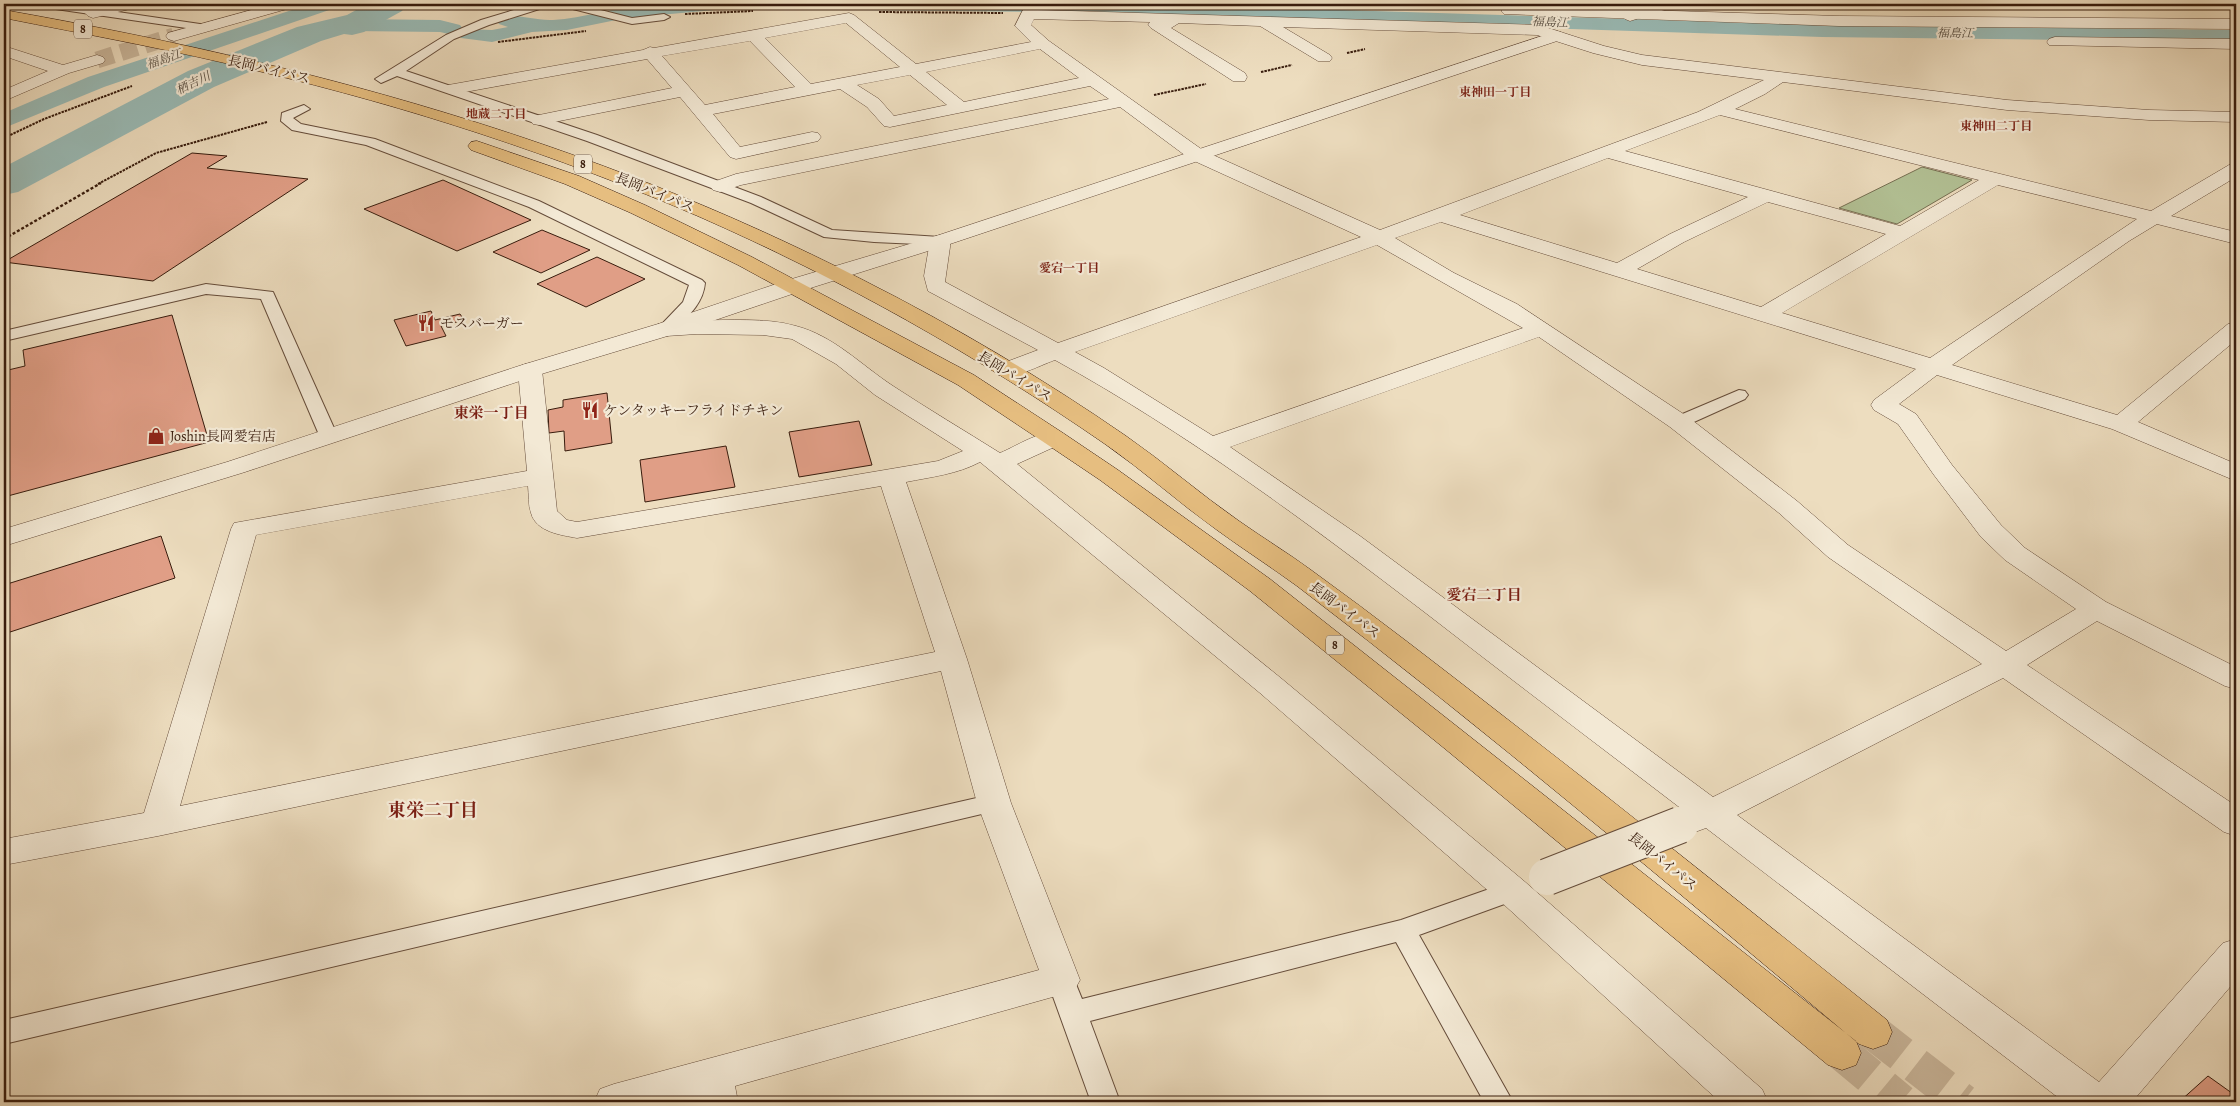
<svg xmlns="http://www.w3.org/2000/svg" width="2240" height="1106" font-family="Alegreya,'Noto Serif JP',serif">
  <rect width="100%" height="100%" fill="#edddbf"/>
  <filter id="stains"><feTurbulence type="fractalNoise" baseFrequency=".004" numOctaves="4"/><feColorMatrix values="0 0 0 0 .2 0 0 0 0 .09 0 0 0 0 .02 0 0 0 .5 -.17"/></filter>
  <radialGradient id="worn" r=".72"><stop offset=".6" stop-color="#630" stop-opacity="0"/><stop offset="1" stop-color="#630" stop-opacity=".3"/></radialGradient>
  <path fill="#b3c296" stroke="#766f52" d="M1922,167L1972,180L1897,224L1839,208Z"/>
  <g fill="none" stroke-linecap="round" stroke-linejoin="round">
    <path fill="#9abbb6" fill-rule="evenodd" d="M310,4H338L335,8L104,87L4,128V113L88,77Z
      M645,4H725L722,8L715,10L626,18L567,30L532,32L492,42L461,38L458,34L453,35L440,32L352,31L345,29L342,25L345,21L352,19L440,20L460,25L463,29L492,30L508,27L499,24L496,20L499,16C512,13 536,21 553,20C584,18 614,8 645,4Z
      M853,4H1149L1822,25L2236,30V42L1822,37L1039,12L863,10L856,8Z"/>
    <path fill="#9abbb6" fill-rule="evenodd" d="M367,4H407L402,11L364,32L352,35L344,34L321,41L214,87L18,192L4,195V167L188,71L297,27L347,15Z"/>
  </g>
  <path fill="#e09e86" stroke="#381c0d" d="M192,153L227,156L207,168L308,179L153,281L4,262Z
    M443,180L531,220L457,251L364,209Z
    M542,230L590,250L541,273L493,252Z
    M597,257L645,279L586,307L537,284Z
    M431,311L435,320L460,314L464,320L441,326L446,336L406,346L394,320Z
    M172,315L209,442L4,497V371L25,366L23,350Z
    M607,393L612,443L565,451L564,431L549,433L548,410L563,407V400Z
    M859,421L872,465L799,477L789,432Z
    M726,446L735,487L645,502L640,460Z
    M161,536L175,578L4,634V585Z
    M2208,1076L2236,1096V1102H2179Z"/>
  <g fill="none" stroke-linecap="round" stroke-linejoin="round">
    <path stroke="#c9b69b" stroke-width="17" stroke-dasharray="17 8" stroke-linecap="butt" d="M97,60L174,36"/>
    <path stroke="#c9b69b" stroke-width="36" stroke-dasharray="36 18" stroke-linecap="butt" d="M1873,1032L1963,1102
      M1842,1053L1901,1102"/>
    <g stroke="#654c3a" stroke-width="2">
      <path id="service" d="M37,4H63L200,24L206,27L200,30L42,7Z
        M534,4H550L549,6L489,25L454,39L406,71L597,135L761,197L832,230L940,237L945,238L947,241L945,244L940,245L874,242L824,237L751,203L587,141L397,76L381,83L375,79L446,35L481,20Z
        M560,4H577L632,18L664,14L670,17L664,20L632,24L561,6Z
        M304,105L310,109L293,118L301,124L375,139L539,201L702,280L705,283C703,305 686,318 672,332H660L658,329L660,326L683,302L689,285L529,207L366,145L292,130L281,121L282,113Z
        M206,284L273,292L338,437L335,441L329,442L323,441L320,437L261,299L206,294L4,341V331Z
        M1739,390L1745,391L1748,395L1745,399L1685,426H1673L1670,422L1673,418Z
        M994,794L1003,797L1006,803L1003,809L4,1044V1020Z
        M1512,881L1521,884L1525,891L1521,898L1419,935L1513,1102H1484L1396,942L1090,1021L1120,1102H1091L1047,980L1051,972L1061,969L1071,972L1082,999L1401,920Z"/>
    </g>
    <g stroke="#654c3a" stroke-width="1">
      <path id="minor" d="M114,4H140L138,7L93,18L88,16L85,13L88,10Z
        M273,4H296L294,7L174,41L168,39L166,36L168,33Z
        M1026,4H1040L1038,10L1539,25L1604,46L1642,55L2007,100L2149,110L2236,112V122L2149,120L2007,110L1783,82L1765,94L1735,109L2151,211L2229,165L2236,163V177L2171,216L2236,232V244L2157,224L2129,241L1952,365L2117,415L2228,324L2236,322V340L2138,422L2236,464V481L2112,429L1937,375L1899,404L1916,414L1952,465L2001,525L2025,548L2106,602L2236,667V689L2225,686L2097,621L2027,665L2236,806V836L2224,832L2003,678L1737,815L2099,1082L2223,943L2236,939V980L2132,1102H2064L1706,828L1695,832L1683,828L1678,819L1683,810C1598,745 1512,680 1427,614C1308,523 1186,432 1055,360C1038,366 1016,379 998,375L994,370L998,365L1038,350L928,291L924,276L930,241L933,237L940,235L947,237L950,241V247L945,282L1058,343L1361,237L1190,159L1120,107L741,185L720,192L713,190L710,186L713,182L736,174L1109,99L1090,86L890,127L884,126L867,107L840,89L713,114L740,147L812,132L818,133L821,137L818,141L736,159L730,157L680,97L539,125L533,124L530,120L533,116L539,115L672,88L647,59L454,94L448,93L446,89L448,85L454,84L643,50L650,47L654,48L849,13L854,15L916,64L1031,42L1015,26ZM1034,19L1150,22L1148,25L1151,28L1233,81H1245L1247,77L1245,73L1171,28L1179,23L1260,26L1318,61H1330L1332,58L1330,55L1283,27L1537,35L1593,53L1642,65L1764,80L1698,112L1380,230L1204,151L1049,41L1031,25ZM846,23L900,67L811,84L765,38ZM750,41L795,87L705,105L662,56ZM1040,49L1079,78L964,102L926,72ZM910,75L947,105L894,116L879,99L857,85ZM1720,115L1979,180L1900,226L1625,151ZM1608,158L1748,197L1670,234L1617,263L1460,215ZM1998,185L2137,219L1930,358L1782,313ZM1768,202L1886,234L1761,307L1637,269L1684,242ZM1441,222L1916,369L1874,400L1871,405L1874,410L1898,424L1934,475L1981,537L2005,560L2076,609L2006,651L1848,545L1797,501L1688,417L1517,304L1454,273L1395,238ZM1377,245L1523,328L1213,436L1104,368L1075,352ZM1539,337L1670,427L1779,513L1828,557L1982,664L1713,797L1360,536L1230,447Z
        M1509,6L1839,16L2236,19V29L1839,26L1504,14L1501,11L1504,8Z
        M2055,37L2236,39V49L2049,45L2047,42L2049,39Z
        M4,46L63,65L97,55L103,57L105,60L103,63L69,73L4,101V90L48,71L4,56Z
        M697,320C729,321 765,317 796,326C834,336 861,365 893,386C928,409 965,431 1000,453C1019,445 1043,428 1063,433L1066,438L1063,443L1017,464L1282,679L1524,881L1762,1089L1768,1102H1720L1500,901L1260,693L980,462C958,474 931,477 906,482L967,659L1011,803L1080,980L1074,991L735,1086L738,1102H698L697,1097L678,1102H594L600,1089L614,1084L1039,970L977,803L941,671L158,836L4,865V839L144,813L231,529L234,523L527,471L518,370L522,365L530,363L538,365L542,370L557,511L567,520L577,522L938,461L963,451L875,395L836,364L792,339L763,335L697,334L666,336L658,334L655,329L658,324ZM528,486C529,494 528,505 531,513C536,532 561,535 577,538L881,486L935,652L180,806L256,535Z"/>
    </g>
    <g stroke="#654c3a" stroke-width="1">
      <path id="tertiary" d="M1654,4H1676L1674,7L1630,21L1625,19L1622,16L1625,13Z
        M1557,31L1563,33L1565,36L1563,39L947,245L801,291L674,334L538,375L245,472L4,546V529L227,462L522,365L658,324L785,281L933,237Z"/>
    </g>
    <g stroke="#381c0d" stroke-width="1">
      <path id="trunk" d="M4,10C305,63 590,140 863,280C954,326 1042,378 1126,436C1165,463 1200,494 1239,521C1263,538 1288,553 1311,570C1376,617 1439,666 1502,715C1632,815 1759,918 1887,1020L1892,1032L1887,1044L1873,1049L1859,1044C1674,889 1489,732 1297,586C1271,567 1243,549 1217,530C1179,503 1144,471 1105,444C978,356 841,279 700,217C557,155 409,107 258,71C174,50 89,35 4,18Z
        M477,141L579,176L645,205L752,257L974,375L1063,433L1118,470L1270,579L1856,1041L1861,1053L1856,1065L1842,1070L1828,1065L1444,748L1250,591L1100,480L1045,443L958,385L738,265L631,213L565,184L471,150L468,146L471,142Z"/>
    </g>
    <path stroke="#381c0d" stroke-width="2" stroke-dasharray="2.5 1" stroke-linecap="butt" d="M879,12L1003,13
      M685,14L753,11
      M498,42L586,31
      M1347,53L1365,49
      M1261,72L1292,65
      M1154,95L1206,84
      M4,138L44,119L132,86
      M98,184L156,153L267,122"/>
    <path stroke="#381c0d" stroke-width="2.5" stroke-dasharray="3 2" stroke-linecap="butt" d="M4,239L101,183"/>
    <use href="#service" fill="#f3e9d5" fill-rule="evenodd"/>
    <use href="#minor" fill="#f3e9d5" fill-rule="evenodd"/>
    <use href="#tertiary" fill="#f3e9d5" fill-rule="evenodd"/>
    <use href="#trunk" fill="#e6be80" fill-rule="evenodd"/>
    <g stroke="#654c3a" stroke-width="38" stroke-linecap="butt">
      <path id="minor-bridge" d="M1547,877L1680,825"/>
    </g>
    <use href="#minor-bridge" stroke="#f3e9d5" stroke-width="36"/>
  </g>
  <defs>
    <g id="restaurant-bare" transform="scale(1.35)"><path d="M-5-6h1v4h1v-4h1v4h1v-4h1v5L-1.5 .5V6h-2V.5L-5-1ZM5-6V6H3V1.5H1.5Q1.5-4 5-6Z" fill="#8f2418" stroke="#f3e9d5" stroke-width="2.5" paint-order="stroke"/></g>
    <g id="shop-bare" transform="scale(1.35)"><path d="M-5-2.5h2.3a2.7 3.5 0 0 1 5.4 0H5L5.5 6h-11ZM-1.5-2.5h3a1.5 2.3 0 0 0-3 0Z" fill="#8f2418" stroke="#f3e9d5" stroke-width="2.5" paint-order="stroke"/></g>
  </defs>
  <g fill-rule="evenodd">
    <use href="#restaurant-bare" x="426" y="323"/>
    <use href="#restaurant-bare" x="590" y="410"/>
    <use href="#shop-bare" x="156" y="436"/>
  </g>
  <g text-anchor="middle" stroke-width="4.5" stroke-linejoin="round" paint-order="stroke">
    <g font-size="12" font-style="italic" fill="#554c40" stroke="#f3e9d5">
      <text transform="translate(1550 22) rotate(2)" y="4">福島江</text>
      <text transform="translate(1955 33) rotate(1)" y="4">福島江</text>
      <text transform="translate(164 59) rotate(-19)" y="4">福島江</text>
      <text transform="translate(193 83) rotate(-26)" y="4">栖吉川</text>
    </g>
    <g fill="#f3e9d5" stroke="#705a49" stroke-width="1">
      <rect x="74" y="19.5" width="18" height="19" rx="4"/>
      <rect x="574" y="154.5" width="18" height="19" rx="4"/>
      <rect x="1326" y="635.5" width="18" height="19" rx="4"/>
    </g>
    <g font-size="12" font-weight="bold" fill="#381c0d">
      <text x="83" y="33">8</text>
      <text x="583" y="168">8</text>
      <text x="1335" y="649">8</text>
    </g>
    <g font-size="12" font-weight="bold" fill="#7a1f14" stroke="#f3e9d5">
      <text x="1495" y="96">東神田一丁目</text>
      <text x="496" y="118">地蔵二丁目</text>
      <text x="1996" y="130">東神田二丁目</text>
      <text x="1069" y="272">愛宕一丁目</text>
    </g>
    <g font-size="14" fill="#381c0d" stroke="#f3e9d5">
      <text transform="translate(269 69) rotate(13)" y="5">長岡バイパス</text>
      <text transform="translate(655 192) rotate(22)" y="5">長岡バイパス</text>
      <text transform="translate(1015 376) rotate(31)" y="5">長岡バイパス</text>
      <text transform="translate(1345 610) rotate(37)" y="5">長岡バイパス</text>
      <text transform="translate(1663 861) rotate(39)" y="5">長岡バイパス</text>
    </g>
    <g font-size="14" fill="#381c0d" stroke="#f3e9d5" text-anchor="start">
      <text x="440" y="328">モスバーガー</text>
      <text x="604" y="415">ケンタッキーフライドチキン</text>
      <text x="170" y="441">Joshin長岡愛宕店</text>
    </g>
    <g font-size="15" font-weight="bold" fill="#7a1f14" stroke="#f3e9d5">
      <text x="491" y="418">東栄一丁目</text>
      <text x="1484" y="600">愛宕二丁目</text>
    </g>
    <g font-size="18" font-weight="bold" fill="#7a1f14" stroke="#f3e9d5">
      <text x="433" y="816">東栄二丁目</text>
    </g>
  </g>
  <rect width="2240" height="1106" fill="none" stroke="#edddbf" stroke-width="20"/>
  <rect x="5" y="5" width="2230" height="1096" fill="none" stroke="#381c0d" stroke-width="2.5"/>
  <rect x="10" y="10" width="2220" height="1086" fill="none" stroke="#381c0d"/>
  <rect width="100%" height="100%" filter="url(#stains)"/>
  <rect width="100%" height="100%" fill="url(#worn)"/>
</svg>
